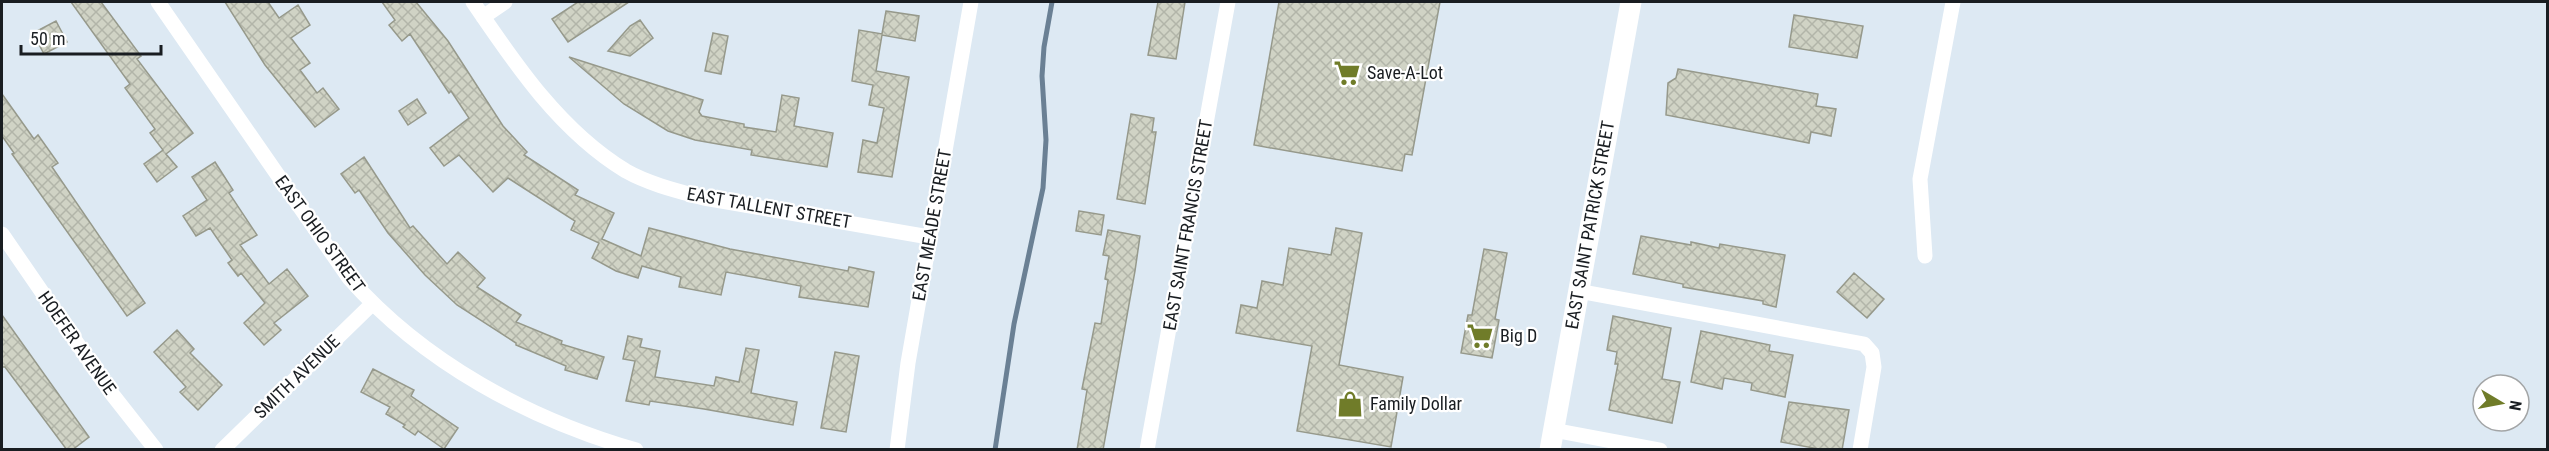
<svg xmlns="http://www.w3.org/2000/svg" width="2549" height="451" font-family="'Roboto Condensed',sans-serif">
  <defs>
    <pattern id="building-cross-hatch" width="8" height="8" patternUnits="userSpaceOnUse" patternTransform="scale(1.5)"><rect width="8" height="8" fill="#d0d3c5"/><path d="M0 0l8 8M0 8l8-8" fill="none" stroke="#b2b5a9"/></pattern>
  </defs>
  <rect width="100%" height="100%" fill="#dde9f3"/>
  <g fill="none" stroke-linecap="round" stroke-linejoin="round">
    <path stroke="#6a8094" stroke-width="5" d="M995,450L1014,324L1043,188L1046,140L1042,76L1044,47L1052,2"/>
  </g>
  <path fill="url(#building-cross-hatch)" stroke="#96998b" stroke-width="1.5" d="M71,2H101L141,56L137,59L193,133L166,154L177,167L157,182L144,164L163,150L150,133L155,129L125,88L130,84Z
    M225,2H268L279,18L298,5L310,25L291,38L310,63L300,70L317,93L323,88L339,109L315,127L265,65Z
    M382,2H416L448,41L503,126L527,152L524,155L578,190L575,195L614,213L602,239L641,256L649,228L730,249L848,271L849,267L874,272L868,307L799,297L801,286L726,272L721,295L679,287L681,277L642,266L638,278L616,271L592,258L599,243L571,230L575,221L508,178L493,192L459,155L444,166L430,148L469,118L451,91L449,93L410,34L402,41L389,25L395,20Z
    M578,2H629L568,42L552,19Z
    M1158,2H1185L1176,59L1148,55Z
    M1279,2H1440L1412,155L1405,154L1402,171L1254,145Z
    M886,11L919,16L915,41L882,35L876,71L909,77L892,177L858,172L863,140L877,143L884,108L869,105L873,85L852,81L859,30L882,34Z
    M1794,15L1863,26L1857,58L1789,47Z
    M640,20L653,38L630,56L608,51L630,26Z
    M56,21L67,42L44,54L33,33Z
    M713,33L728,36L721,74L705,71Z
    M569,57L703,100L699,112L702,116L744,124V127L776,132L782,95L799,98L794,126L833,133L827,167L751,155L752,150L695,140L668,131L624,104Z
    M1678,69L1818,94L1816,106L1836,109L1831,136L1811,132L1809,143L1666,115L1668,83L1676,78Z
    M2,94L34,139L38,135L58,163L52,167L145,303L127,316L12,154L14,153L2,136Z
    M417,99L426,113L408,125L399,111Z
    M1131,114L1154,118L1152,132H1156L1145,204L1117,199Z
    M364,157L410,228L413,226L447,264L458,252L485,278L477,287L521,315L516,322L562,341L561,344L604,357L597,379L565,370L566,366L516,345V343L457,305L425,275L388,233L359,190L355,193L341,174Z
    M215,162L233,190L229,193L257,235L240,245L269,284L287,269L308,296L274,323L281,330L264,345L244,323L265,303L241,273L238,276L228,263L232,260L210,228L196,236L183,216L207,200L192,177Z
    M1079,211L1104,215L1101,235L1076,231Z
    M1336,228L1362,233L1339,365L1403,377L1391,447L1297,431L1312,346L1236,333L1241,305L1257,308L1262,281L1283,285L1289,248L1331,255Z
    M1108,230L1140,236L1135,271L1103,450H1077L1087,390L1082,389L1095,323L1101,324L1108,280L1105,279L1109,256L1103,255Z
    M1641,236L1691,245V242L1719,248L1720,244L1785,255L1776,307L1763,304V301L1683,287V284L1633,274Z
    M1484,249L1507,253L1495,319L1499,320L1492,358L1461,353L1468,315H1472Z
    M1854,273L1884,299L1867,318L1837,292Z
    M2,315L89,437L72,450H67L5,367H2Z
    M1613,316L1671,328L1662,379L1680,382L1672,423L1609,410L1618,364H1615L1617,352L1607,350Z
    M177,330L194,349L190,353L222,385L198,410L180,392L186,387L154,352Z
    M1701,331L1770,345L1769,351L1793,355L1785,397L1751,390L1752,383L1724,378L1722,389L1691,382Z
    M628,336L642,339L640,347L660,351L655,377L714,386L716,377L739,382L746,348L759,350L751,393L797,402L793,425L704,409L650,401L649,405L626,401L635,361L623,359Z
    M835,352L859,356L846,432L821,428Z
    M373,369L414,390L411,396L458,428L444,449L418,431L415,435L403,427L405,425L386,414L390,407L361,392Z
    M1789,402L1849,410L1842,450H1824L1781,442Z"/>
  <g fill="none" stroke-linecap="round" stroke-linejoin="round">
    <path stroke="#fff" stroke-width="15" d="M158,2L349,278C424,363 529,419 636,450
      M473,2C515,64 560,131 626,171C649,184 678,191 704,198L929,237
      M483,17L505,2
      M2,234L112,394L156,450
      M1925,256L1920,179L1953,2
      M1578,291L1864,344L1872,353L1874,367L1860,450
      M1553,430L1660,450
      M222,450L372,304
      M897,450L908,363L971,2
      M1147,450L1228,2"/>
    <path stroke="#fff" stroke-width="21" d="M1550,450L1631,2"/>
  </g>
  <defs>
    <g id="supermarket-bare" transform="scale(2.07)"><path d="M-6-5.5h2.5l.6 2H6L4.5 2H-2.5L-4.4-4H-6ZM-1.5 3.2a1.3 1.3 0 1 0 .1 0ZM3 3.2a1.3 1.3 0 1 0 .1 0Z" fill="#707c29" stroke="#fff" stroke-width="2.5" paint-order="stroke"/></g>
    <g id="shop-bare" transform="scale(2.07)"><path d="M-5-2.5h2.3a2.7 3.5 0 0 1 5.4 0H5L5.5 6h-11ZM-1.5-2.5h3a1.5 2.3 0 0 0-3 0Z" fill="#707c29" stroke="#fff" stroke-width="2.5" paint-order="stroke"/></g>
  </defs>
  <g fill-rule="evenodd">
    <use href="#supermarket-bare" x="1347" y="73"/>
    <use href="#supermarket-bare" x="1480" y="336"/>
    <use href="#shop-bare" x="1350" y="404"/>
  </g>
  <g text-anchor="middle" stroke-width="4.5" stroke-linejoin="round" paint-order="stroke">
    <g font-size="18" fill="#191d21" stroke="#fff" text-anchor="start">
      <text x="1367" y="79">Save-A-Lot</text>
      <text x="1500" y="342">Big D</text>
      <text x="1370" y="410">Family Dollar</text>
    </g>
    <g font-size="18" fill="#191d21" stroke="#fff">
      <text transform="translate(769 208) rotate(10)" y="6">EAST TALLENT STREET</text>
      <text transform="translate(932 225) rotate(-80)" y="6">EAST MEADE STREET</text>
      <text transform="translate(1188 225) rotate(-80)" y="6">EAST SAINT FRANCIS STREET</text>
      <text transform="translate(1590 225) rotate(-80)" y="6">EAST SAINT PATRICK STREET</text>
      <text transform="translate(320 234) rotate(54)" y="6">EAST OHIO STREET</text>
      <text transform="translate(77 343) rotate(55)" y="6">HOEFER AVENUE</text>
      <text transform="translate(297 377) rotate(-44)" y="6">SMITH AVENUE</text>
    </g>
  </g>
  <rect width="2549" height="451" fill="none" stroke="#191d21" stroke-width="6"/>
  <g transform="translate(2501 403) rotate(100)"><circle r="28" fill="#ffffff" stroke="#a3a5a6" stroke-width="1.5"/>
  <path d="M0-4.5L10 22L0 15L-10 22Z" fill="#707c29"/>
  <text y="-9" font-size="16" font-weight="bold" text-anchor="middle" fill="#191d21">N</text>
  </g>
  <path d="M21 45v9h140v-9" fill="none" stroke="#191d21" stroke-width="3"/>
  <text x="30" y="45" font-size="18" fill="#191d21" stroke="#ffffff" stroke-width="4.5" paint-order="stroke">50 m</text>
</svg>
